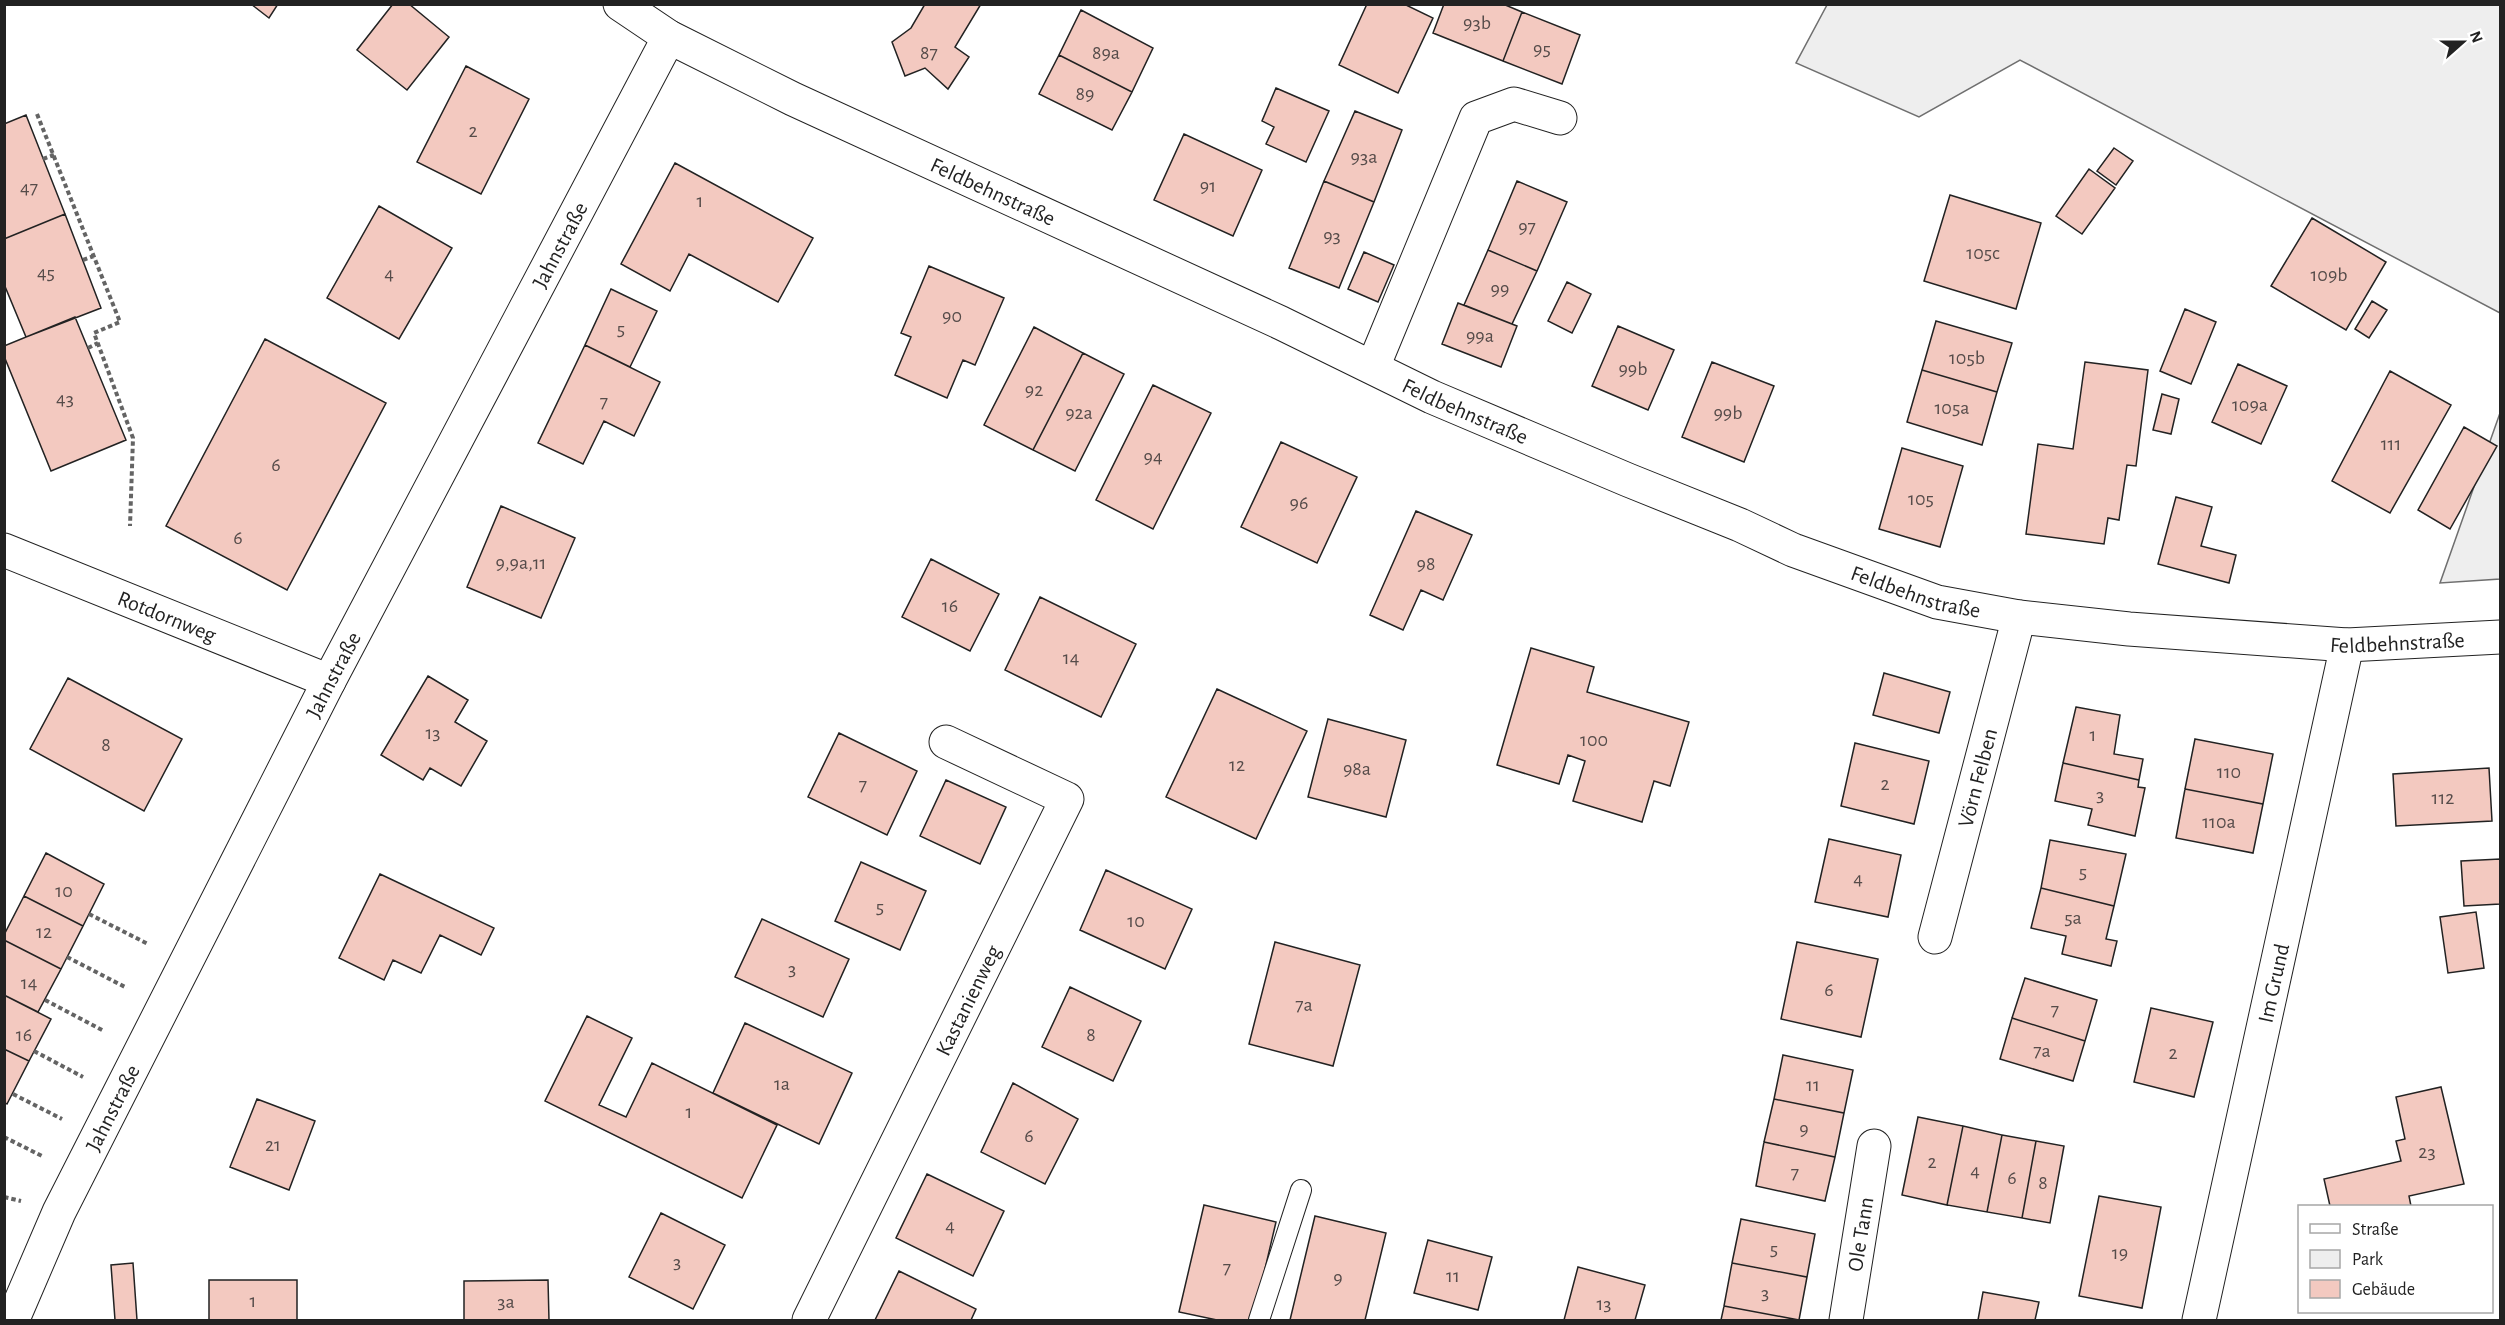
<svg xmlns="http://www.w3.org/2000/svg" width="2505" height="1325" font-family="'Alegreya Sans',sans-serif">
  <rect width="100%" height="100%" fill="#fff"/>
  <path fill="#eee" stroke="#6f6f6f" stroke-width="1.5" d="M1827,5H2500V313L2020,60L1919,117L1796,63Z
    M2500,413V579L2440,583Z"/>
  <path fill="#f3c9c0" stroke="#222" stroke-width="1.5" d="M251,4H278L269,18Z
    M393,4H409L449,37L407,90L357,50Z
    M925,4H981L955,47L969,57L948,89L925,68L905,76L892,42L911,28Z
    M1367,4H1404L1433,18L1398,93L1339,65Z
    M1444,4H1503L1522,12L1503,61L1433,33Z
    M1081,10L1153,48L1132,92L1059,55Z
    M1522,12L1580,35L1562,84L1503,61Z
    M1059,55L1132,92L1112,130L1039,94Z
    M466,66L529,99L481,194L417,162Z
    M1276,88L1329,111L1306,162L1266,144L1274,127L1262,121Z
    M1355,111L1402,130L1374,202L1324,181Z
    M26,115L65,214L4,239V124Z
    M1184,134L1262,170L1233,236L1154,200Z
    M2114,148L2133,161L2116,185L2097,171Z
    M675,163L813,238L778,302L689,254L670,291L621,264Z
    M2089,169L2115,188L2082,234L2056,216Z
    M1324,181L1374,202L1339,288L1289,268Z
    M1517,181L1567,202L1537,271L1488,250Z
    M1950,195L2041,223L2016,309L1924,281Z
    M379,206L452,248L399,339L327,298Z
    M65,214L101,308L26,337L4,284V239Z
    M2312,218L2386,262L2346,330L2271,286Z
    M1488,250L1537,271L1512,324L1464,305Z
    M1364,252L1394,265L1378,302L1348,289Z
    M929,266L1004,298L975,365L963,360L947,398L895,375L911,337L901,333Z
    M1567,282L1591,294L1572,333L1548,321Z
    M611,289L657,311L630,367L585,345Z
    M2372,301L2387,310L2369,338L2355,329Z
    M1458,303L1517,326L1501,367L1442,344Z
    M2185,309L2216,322L2191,384L2160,371Z
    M75,317L126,440L51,471L4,356V346Z
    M1936,321L2012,343L1997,392L1922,370Z
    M1618,326L1674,350L1648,410L1592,386Z
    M1034,327L1083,353L1033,450L984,425Z
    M265,339L386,403L287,590L166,526Z
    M585,345L660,382L634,436L604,421L583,464L538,443Z
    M1083,353L1124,374L1075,471L1033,450Z
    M1712,362L1774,386L1744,462L1682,437Z
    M2085,362L2148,370L2136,466L2127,465L2119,520L2108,518L2104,544L2026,534L2038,444L2073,449Z
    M2238,364L2287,386L2261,444L2212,422Z
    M1922,370L1997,392L1982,445L1907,422Z
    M2390,371L2451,405L2390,513L2332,481Z
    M1153,385L1211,413L1153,529L1096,500Z
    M2162,394L2179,399L2171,434L2153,430Z
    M2464,427L2497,446L2450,529L2418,510Z
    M1281,442L1357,477L1317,563L1241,527Z
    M1902,448L1963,466L1940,547L1879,529Z
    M2176,497L2212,507L2201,546L2236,555L2229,583L2158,564Z
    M501,506L575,538L541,618L467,587Z
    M1416,511L1472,535L1443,600L1421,590L1403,630L1370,615Z
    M931,559L999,594L970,651L902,617Z
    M1040,597L1136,644L1101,717L1005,670Z
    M1531,648L1594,667L1587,692L1689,722L1670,786L1654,781L1642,822L1573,801L1585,761L1568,755L1559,784L1497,765Z
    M1884,673L1950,692L1939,733L1873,715Z
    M428,676L468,700L455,722L487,741L461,786L430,768L423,780L381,755Z
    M68,678L182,739L144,811L30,749Z
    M1217,689L1307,731L1256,839L1166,797Z
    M2076,707L2120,715L2114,754L2143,759L2139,780L2063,763Z
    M1328,719L1406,740L1386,817L1308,797Z
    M839,733L917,771L887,835L808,797Z
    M2195,739L2273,754L2263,804L2185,789Z
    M1855,743L1929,761L1914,824L1841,806Z
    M2063,763L2139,780L2138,787L2145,788L2135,836L2088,825L2092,809L2055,801Z
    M2489,768L2492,821L2396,826L2393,774Z
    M946,780L1006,807L980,864L920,836Z
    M2185,789L2263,804L2253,853L2176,838Z
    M1829,839L1901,855L1888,917L1815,902Z
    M2050,840L2126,854L2114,906L2041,888Z
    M46,853L104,884L83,926L24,896Z
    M2500,859V904L2464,906L2461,861Z
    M861,862L926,891L900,950L835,921Z
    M1106,870L1192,909L1165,969L1080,930Z
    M380,874L494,928L481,955L440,935L421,973L393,960L384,980L339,958Z
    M2041,888L2114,906L2106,939L2117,941L2111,966L2062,954L2066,936L2031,928Z
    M24,896L83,926L61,969L4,940V935Z
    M2476,912L2484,968L2448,973L2440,917Z
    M762,919L849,959L823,1017L735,977Z
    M4,940L61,969L38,1012L4,995Z
    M1275,942L1360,965L1333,1066L1249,1044Z
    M1797,942L1878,959L1861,1037L1781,1019Z
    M2025,978L2097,1000L2085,1041L2012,1018Z
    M1070,987L1141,1021L1113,1081L1042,1047Z
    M4,995L51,1019L29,1061L4,1049Z
    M2151,1008L2213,1022L2194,1097L2134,1082Z
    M587,1016L632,1038L599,1105L626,1117L652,1063L777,1125L742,1198L545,1101Z
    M2012,1018L2085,1041L2073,1081L2000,1059Z
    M745,1023L852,1073L819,1144L713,1093Z
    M4,1049L29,1061L7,1104L4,1102Z
    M1783,1055L1853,1070L1844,1113L1774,1099Z
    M1013,1083L1078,1119L1045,1184L981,1152Z
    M2441,1087L2464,1184L2409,1196L2411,1206H2330L2324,1179L2401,1161L2396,1141L2405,1139L2396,1097Z
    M257,1099L315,1121L289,1190L230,1167Z
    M1774,1099L1844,1113L1835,1157L1764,1142Z
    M1918,1117L1963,1126L1947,1205L1902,1195Z
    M1963,1126L2002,1135L1987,1212L1947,1205Z
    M2002,1135L2036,1141L2022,1218L1987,1212Z
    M2036,1141L2064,1146L2050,1223L2022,1218Z
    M1764,1142L1835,1157L1825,1201L1756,1186Z
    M927,1174L1004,1211L973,1276L896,1238Z
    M2099,1196L2161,1207L2142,1308L2079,1296Z
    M1204,1205L1276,1222L1253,1320H1217L1179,1312Z
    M661,1213L725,1245L693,1309L629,1277Z
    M1315,1216L1386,1233L1365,1320H1290Z
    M1741,1219L1815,1234L1807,1277L1732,1263Z
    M1428,1240L1492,1257L1478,1310L1414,1293Z
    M133,1263L137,1320H115L111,1265Z
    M1732,1263L1807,1277L1799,1320L1724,1306Z
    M1578,1267L1645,1285L1635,1320H1564Z
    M899,1271L976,1309L971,1320H875Z
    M209,1280H297V1320H209Z
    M548,1280L549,1320H464V1281Z
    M1983,1292L2039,1302L2035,1320H1978Z
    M1724,1306L1799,1320H1721Z"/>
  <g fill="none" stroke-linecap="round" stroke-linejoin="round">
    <g stroke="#222" stroke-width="22">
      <path id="lane" d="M1259,1320L1301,1190"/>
    </g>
    <g stroke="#222" stroke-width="35">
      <g id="street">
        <path id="s1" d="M620,4L669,37L793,99L1281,323L1432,397L1628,480L1740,525L1793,550L1937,602L2019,617L2129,629L2347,645L2500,637"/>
        <path d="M1373,367L1476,118L1514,104L1560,118"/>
        <path id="s2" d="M4,550L329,681"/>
        <path id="s3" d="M1935,937L2019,617"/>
        <path id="s4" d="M10,1320L16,1312L59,1212L329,681L669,37"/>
        <path id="s5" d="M809,1320L1067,799L946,742"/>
        <path id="s6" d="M1846,1320L1874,1146"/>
        <path id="s7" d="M2199,1320L2347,645"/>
      </g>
    </g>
    <path stroke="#646464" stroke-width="4" stroke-dasharray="4.5 3" stroke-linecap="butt" d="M37,114L120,322L94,333L133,438L130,526
      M43,159L54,155
      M83,260L94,256
      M88,348L98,343
      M89,914L148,944
      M67,957L127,988
      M45,1000L104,1031
      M34,1051L83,1077
      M13,1094L62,1119
      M4,1137L44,1157
      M4,1197L21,1201"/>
    <use href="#lane" stroke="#fff" stroke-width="20"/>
    <use href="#street" stroke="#fff" stroke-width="33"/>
  </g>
  <g text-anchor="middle" stroke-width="4.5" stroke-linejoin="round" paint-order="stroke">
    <g font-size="20" fill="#564c4a">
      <text x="1477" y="29">93b</text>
      <text x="1542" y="55">95</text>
      <text x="929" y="59">87</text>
      <text x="1106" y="59">89a</text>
      <text x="1085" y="100">89</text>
      <text x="473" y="137">2</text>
      <text x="1364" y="163">93a</text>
      <text x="1208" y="192">91</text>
      <text x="29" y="194">47</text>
      <text x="700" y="207">1</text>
      <text x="1527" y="233">97</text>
      <text x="1332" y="242">93</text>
      <text x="1983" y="259">105c</text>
      <text x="46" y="279">45</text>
      <text x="389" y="280">4</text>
      <text x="2329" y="281">109b</text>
      <text x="1500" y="295">99</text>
      <text x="952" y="322">90</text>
      <text x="621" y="335">5</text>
      <text x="1480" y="342">99a</text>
      <text x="1967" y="364">105b</text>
      <text x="1633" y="375">99b</text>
      <text x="1034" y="396">92</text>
      <text x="65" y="405">43</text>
      <text x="604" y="408">7</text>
      <text x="2250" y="411">109a</text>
      <text x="1952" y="414">105a</text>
      <text x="1079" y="419">92a</text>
      <text x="1728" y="419">99b</text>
      <text x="2391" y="450">111</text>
      <text x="1153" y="463">94</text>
      <text x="276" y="471">6</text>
      <text x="1921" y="505">105</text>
      <text x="1299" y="509">96</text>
      <text x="238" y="544">6</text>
      <text x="521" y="569">9,9a,11</text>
      <text x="1426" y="570">98</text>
      <text x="950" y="612">16</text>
      <text x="1071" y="664">14</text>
      <text x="433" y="739">13</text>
      <text x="2093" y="741">1</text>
      <text x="1594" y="746">100</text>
      <text x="106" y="751">8</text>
      <text x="1237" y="771">12</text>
      <text x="1357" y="775">98a</text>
      <text x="2229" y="778">110</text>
      <text x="1885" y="790">2</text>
      <text x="863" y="791">7</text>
      <text x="2100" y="801">3</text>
      <text x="2443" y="804">112</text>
      <text x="2219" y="828">110a</text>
      <text x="2083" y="878">5</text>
      <text x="1858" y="885">4</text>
      <text x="64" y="897">10</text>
      <text x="880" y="913">5</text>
      <text x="2073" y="924">5a</text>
      <text x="1136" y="927">10</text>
      <text x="44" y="938">12</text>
      <text x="792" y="975">3</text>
      <text x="29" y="989">14</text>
      <text x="1829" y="996">6</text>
      <text x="1304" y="1011">7a</text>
      <text x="2055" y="1016">7</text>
      <text x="24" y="1041">16</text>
      <text x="1091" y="1041">8</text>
      <text x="2042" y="1057">7a</text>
      <text x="2173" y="1059">2</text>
      <text x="782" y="1090">1a</text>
      <text x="1813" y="1091">11</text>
      <text x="689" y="1118">1</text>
      <text x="1804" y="1135">9</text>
      <text x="1029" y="1142">6</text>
      <text x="273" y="1151">21</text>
      <text x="2427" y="1158">23</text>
      <text x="1932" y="1168">2</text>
      <text x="1975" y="1177">4</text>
      <text x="1795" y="1179">7</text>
      <text x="2012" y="1184">6</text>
      <text x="2043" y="1189">8</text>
      <text x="950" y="1232">4</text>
      <text x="1774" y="1255">5</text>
      <text x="2120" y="1259">19</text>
      <text x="677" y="1268">3</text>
      <text x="1227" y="1274">7</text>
      <text x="1453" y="1282">11</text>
      <text x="1338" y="1284">9</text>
      <text x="1765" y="1299">3</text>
      <text x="253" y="1307">1</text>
      <text x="506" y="1308">3a</text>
      <text x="1604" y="1310">13</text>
    </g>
    <g font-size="22" fill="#222" stroke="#fff">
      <text dy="8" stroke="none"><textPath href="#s1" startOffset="418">Feldbehnstraße</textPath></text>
      <text dy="8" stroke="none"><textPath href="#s4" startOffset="1208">Jahnstraße</textPath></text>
      <text dy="8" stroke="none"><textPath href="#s1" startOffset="939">Feldbehnstraße</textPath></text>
      <text dy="8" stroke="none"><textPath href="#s1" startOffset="1425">Feldbehnstraße</textPath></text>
      <text dy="8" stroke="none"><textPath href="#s2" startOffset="176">Rotdornweg</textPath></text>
      <text dy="8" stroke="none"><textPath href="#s1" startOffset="1911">Feldbehnstraße</textPath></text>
      <text dy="8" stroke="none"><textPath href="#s4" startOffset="722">Jahnstraße</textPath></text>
      <text dy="8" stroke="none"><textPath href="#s3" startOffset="165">Vörn Felben</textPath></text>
      <text dy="8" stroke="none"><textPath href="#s7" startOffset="345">Im Grund</textPath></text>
      <text dy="8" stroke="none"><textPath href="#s5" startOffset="357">Kastanienweg</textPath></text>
      <text dy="8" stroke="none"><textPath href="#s4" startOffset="236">Jahnstraße</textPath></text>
      <text dy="8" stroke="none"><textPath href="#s6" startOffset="87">Ole Tann</textPath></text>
    </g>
  </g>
  <rect width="2505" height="1325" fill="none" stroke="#222222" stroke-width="12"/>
  <rect x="2298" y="1205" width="195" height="108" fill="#ffffff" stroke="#a7a7a7" stroke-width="1.5"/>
  <rect x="2310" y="1224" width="30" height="9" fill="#ffffff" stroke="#a7a7a7" stroke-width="1.5"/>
  <text x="2352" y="1235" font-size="18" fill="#222222">Straße</text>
  <rect x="2310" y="1250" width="30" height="18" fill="#eeeeee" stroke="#a7a7a7" stroke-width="1.5"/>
  <text x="2352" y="1265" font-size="18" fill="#222222">Park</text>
  <rect x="2310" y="1280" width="30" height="18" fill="#f3c9c0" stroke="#a7a7a7" stroke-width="1.5"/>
  <text x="2352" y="1295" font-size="18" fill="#222222">Gebäude</text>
  <g transform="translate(2463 42) rotate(69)" stroke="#ffffff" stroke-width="4.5" paint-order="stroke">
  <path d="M0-4.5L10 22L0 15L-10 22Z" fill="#222222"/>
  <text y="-9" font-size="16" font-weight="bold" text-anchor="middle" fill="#222222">N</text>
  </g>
</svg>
